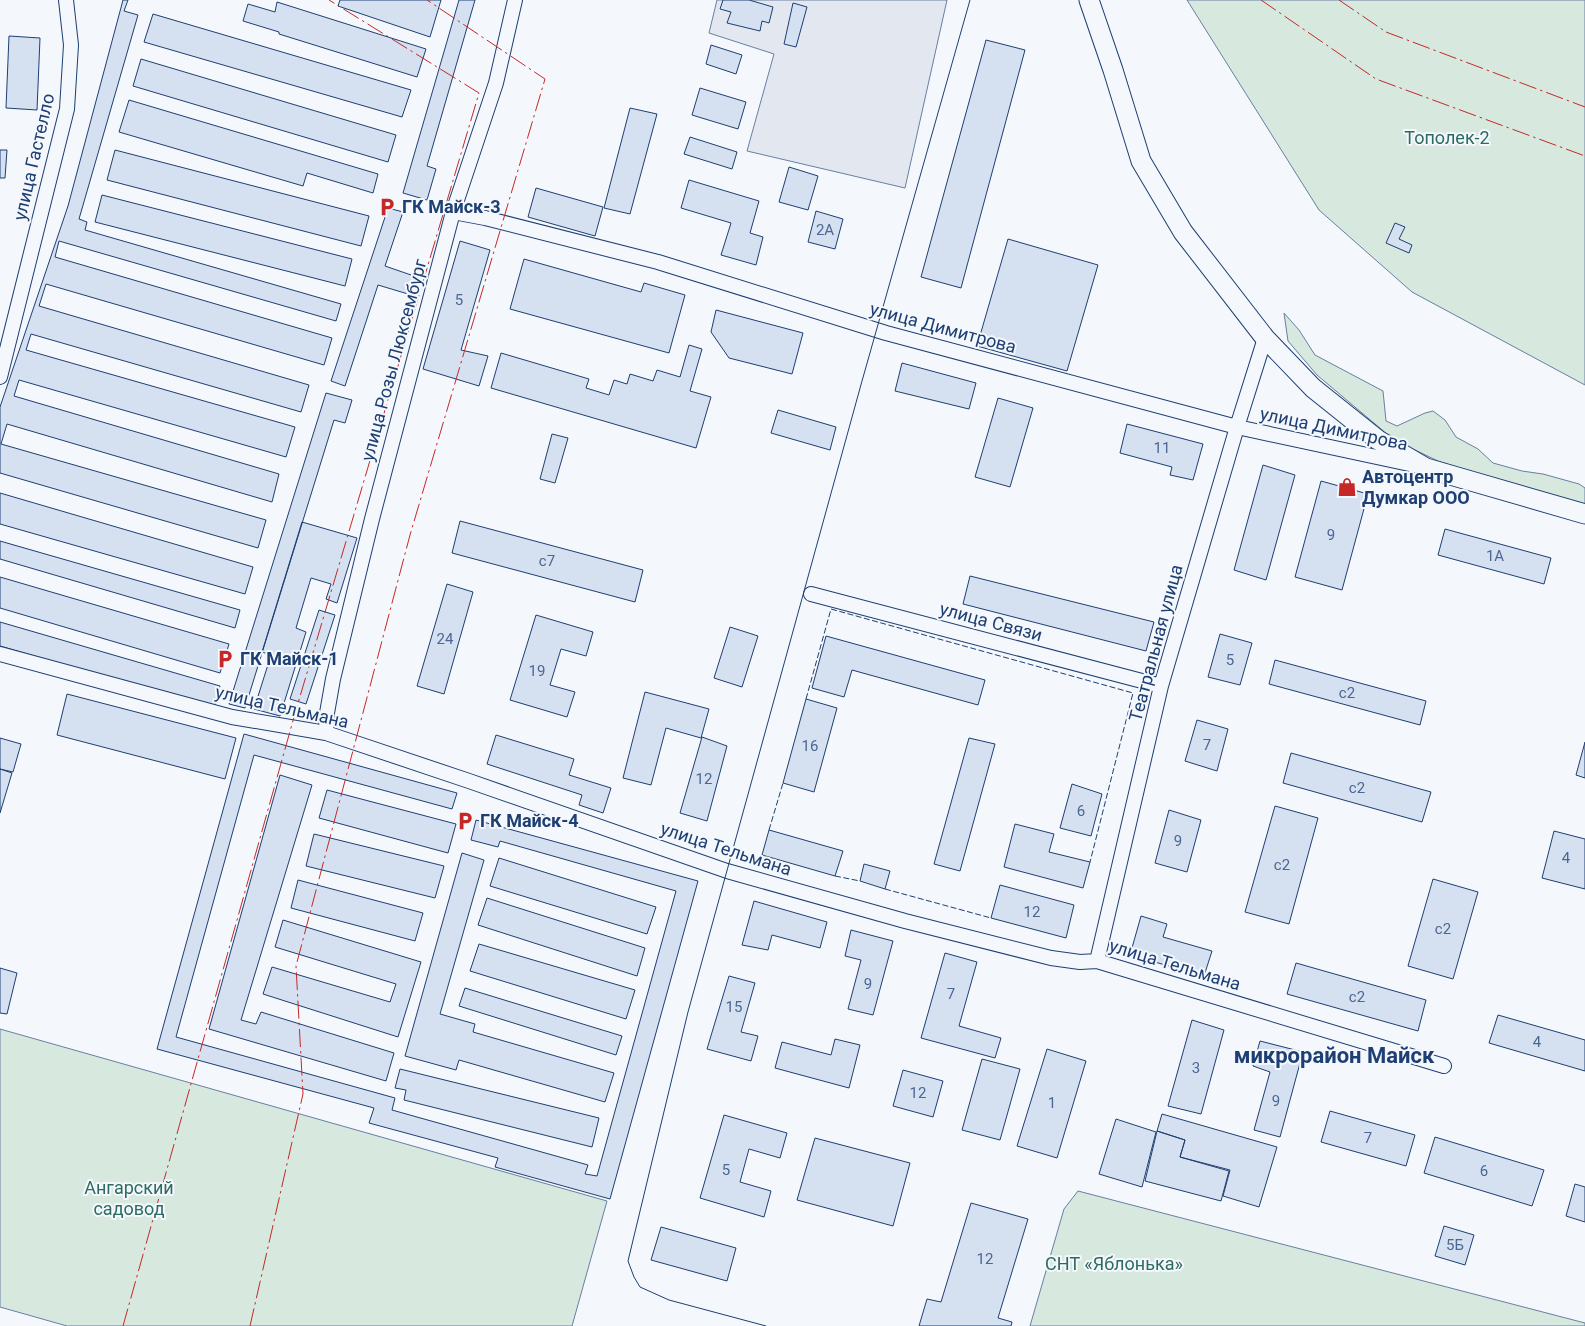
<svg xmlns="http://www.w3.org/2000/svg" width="1585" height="1326" font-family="Roboto,sans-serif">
  <rect width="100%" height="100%" fill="#f4f7fb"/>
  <path fill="#d7e8df" stroke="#687fa3" d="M1187,0H1585V385L1412,292L1319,210Z
    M1284,313L1299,330L1315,355L1383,391L1386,421L1397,426L1425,413L1433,411L1445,420L1456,437L1478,449L1493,463L1522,471L1543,474L1579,484L1585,488V507L1438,461L1394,440L1317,375L1288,341Z
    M0,1029L607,1201L572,1326H67L0,1307Z
    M1078,1191L1585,1323V1326H1030L1064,1209Z"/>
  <path fill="#e3e8f0" stroke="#687fa3" d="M717,0H947L905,188L747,151L774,54L709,33Z"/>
  <path fill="#d5e0f0" stroke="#1d3f73" d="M123,0H128L124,11L138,15L79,219L87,222L85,230L341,304L336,321L59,241L55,257L332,338L324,365L46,284L39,306L309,385L301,412L31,334L26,350L295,427L286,457L19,380L14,396L279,474L272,502L7,424L1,444L266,520L258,548L0,473V407L68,206Z
    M340,0H441L430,37L338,6Z
    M459,0H475L427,166L436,169L427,200L403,193Z
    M723,0H749L773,7L769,23L762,21L760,31L727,23L731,12L720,9Z
    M277,2L426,49L417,77L279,34V32L243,21L248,4L275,12Z
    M793,3L807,7L796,47L784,44Z
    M153,14L411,90L402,117L144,42Z
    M9,36L40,38L37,110L6,108Z
    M986,40L1025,50L961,288L921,277Z
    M711,45L742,55L736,74L706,64Z
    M141,59L396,135L388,162L133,86Z
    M700,88L746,102L738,129L692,115Z
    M129,100L378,174L373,193L307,173L303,186L119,132Z
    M630,108L657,114L630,214L604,208Z
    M690,137L737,152L732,169L684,154Z
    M0,150H7L5,178H0Z
    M115,150L369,216L361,246L107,180Z
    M789,167L818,176L808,210L779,202Z
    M689,180L759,201L750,233L763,237L756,265L721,255L731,223L681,208Z
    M536,188L603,207L595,236L528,217Z
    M102,195L352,259L345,286L95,222Z
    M388,208L403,212L385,266L414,276L408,294L378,285L345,386L331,381Z
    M816,211L843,219L835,249L808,242Z
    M1395,223L1405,227L1399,239L1412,245L1409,253L1386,243Z
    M1008,239L1098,265L1067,371L977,346Z
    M460,241L490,250L461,350L488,356L479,386L423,369Z
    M524,259L641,292L644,283L685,295L669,353L510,309Z
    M716,310L803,333L792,374L729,358L711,332Z
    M689,345L702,349L690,391L711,397L696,448L491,388L501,353L589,379L586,388L609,395L614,380L627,384L630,374L653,381L657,370L680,377Z
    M902,363L976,383L969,409L895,391Z
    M326,393L352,400L345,423L334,420L245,708L229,704Z
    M998,398L1033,408L1010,487L975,477Z
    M778,410L836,427L830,450L771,433Z
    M1127,424L1203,444L1193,480L1170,475L1172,467L1120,453Z
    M552,434L568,438L555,483L540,479Z
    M1263,465L1295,475L1266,580L1234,570Z
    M1321,481L1368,494L1342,590L1295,577Z
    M0,493L253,567L245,594L0,524Z
    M460,521L643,570L635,602L452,553Z
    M302,522L357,538L337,603L326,599L331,584L311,578L296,628L306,632L280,716L254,709L271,655L262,652Z
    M1445,529L1551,558L1544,584L1438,555Z
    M0,541L240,610L235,628L0,559Z
    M970,576L1154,622L1146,651L963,604Z
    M0,577L229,644L220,673L0,608Z
    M447,584L473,592L444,694L417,686Z
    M319,610L335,615L306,704L290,699Z
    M536,615L593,632L586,656L561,649L550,685L575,692L567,717L510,700Z
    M0,622L220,686L214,708L0,646Z
    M730,627L758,636L742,687L714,678Z
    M1220,634L1252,643L1240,685L1208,677Z
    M826,636L985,680L978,705L852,670L844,697L812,688Z
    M1275,660L1426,701L1420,725L1269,684Z
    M645,692L709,709L701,738L666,728L651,785L623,778Z
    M67,694L236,738L225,779L57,735Z
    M806,699L837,708L814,792L783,783Z
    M1197,720L1228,729L1217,771L1185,761Z
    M244,734L457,793L452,809L254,755L176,1037L395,1098L392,1110L588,1165L585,1174L597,1176L676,891L500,841L498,847L471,840L476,820L698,881L610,1199L495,1167L498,1158L369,1123L374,1108L157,1049Z
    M496,735L574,759L569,775L611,788L603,813L579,805L582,795L487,764Z
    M702,737L727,746L707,821L680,813Z
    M0,738L21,744L13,772L0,769Z
    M969,738L995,744L960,871L934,864Z
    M1585,742V778L1576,775Z
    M1291,753L1431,792L1422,822L1283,783Z
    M0,769L12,773L0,813Z
    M280,775L312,785L241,1020L256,1024L261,1012L394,1053L386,1081L209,1029Z
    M1072,784L1102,794L1091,836L1060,828Z
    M327,790L456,824L448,853L319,818Z
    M1275,806L1318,818L1289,924L1245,912Z
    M1169,810L1201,820L1187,872L1155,863Z
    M1015,824L1054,834L1049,852L1090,862L1083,888L1004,867Z
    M769,830L843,851L835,876L762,855Z
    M1554,831L1585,839V889L1542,878Z
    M314,834L444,866L435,898L306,866Z
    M462,853L484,860L440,1014L475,1024L473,1032L614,1073L605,1102L459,1060L456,1070L405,1056Z
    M499,858L656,907L647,934L490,886Z
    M864,864L890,871L885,889L860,881Z
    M1433,879L1478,892L1453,979L1408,966Z
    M298,880L423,913L415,941L291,908Z
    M1000,885L1074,905L1066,938L991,918Z
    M487,898L645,948L637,976L478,925Z
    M754,901L827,922L820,948L772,935L768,950L742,945Z
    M1141,916L1167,924L1163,937L1212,951L1204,976L1130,955Z
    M283,920L421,962L398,1037L263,994L272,967L390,1002L396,984L275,947Z
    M851,930L893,941L873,1015L848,1009L861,960L845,956Z
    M479,944L635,990L626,1019L470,971Z
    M945,953L977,962L959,1026L1001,1038L995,1058L921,1038Z
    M1296,963L1426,1000L1418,1031L1287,994Z
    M0,968L17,973L7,1014L0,1013Z
    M729,976L755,983L741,1032L758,1036L751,1061L707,1049Z
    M465,988L622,1036L616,1055L459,1006Z
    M1498,1015L1585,1040V1071L1489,1043Z
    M1192,1020L1224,1030L1201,1114L1168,1106Z
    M835,1039L860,1045L849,1088L775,1068L782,1042L831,1055Z
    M1260,1041L1303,1052L1280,1137L1254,1130L1270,1072L1253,1066Z
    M1047,1049L1086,1061L1057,1158L1017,1146Z
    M982,1059L1020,1069L1000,1140L962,1130Z
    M400,1069L599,1118L592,1147L404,1100L406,1090L395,1088Z
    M903,1070L943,1081L933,1117L893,1106Z
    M1330,1111L1415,1135L1406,1166L1321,1142Z
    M1162,1114L1277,1147L1259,1207L1223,1196L1230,1170L1180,1157L1185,1140L1157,1131Z
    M724,1115L787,1133L780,1158L749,1149L740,1182L771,1191L764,1217L700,1198Z
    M1116,1119L1156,1132L1142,1187L1099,1174Z
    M1157,1131L1185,1140L1180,1157L1229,1171L1221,1201L1145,1181Z
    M1435,1137L1544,1170L1532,1206L1424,1173Z
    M815,1138L910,1163L893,1226L797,1200Z
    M1575,1184L1585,1187V1222L1566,1216Z
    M971,1203L1028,1219L998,1318L1012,1322L1011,1326H919L927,1299L941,1302Z
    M1444,1226L1474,1235L1465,1265L1435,1256Z
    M661,1227L736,1248L727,1281L651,1260Z"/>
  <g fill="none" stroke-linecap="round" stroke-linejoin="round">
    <g stroke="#1d3f73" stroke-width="16">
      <path id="street" d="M453,212L485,218L658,262L886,333L1237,427L1414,465
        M0,377L67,109L71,45L66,0
        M811,594L1161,686
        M0,654L232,717L326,733L469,781L727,871L905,921L1051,958L1080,962L1097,961L1444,1066
        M326,733L327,713L333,679L372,519L453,212L496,83L515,0
        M1097,961L1161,686L1237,427L1265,338"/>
    </g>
    <g stroke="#1d3f73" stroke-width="21">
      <path id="secondary" d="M1089,0L1113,70L1141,161L1183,232L1265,338L1313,388L1378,440L1426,468L1585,514"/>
    </g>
    <use href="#street" stroke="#f4f7fb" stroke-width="14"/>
    <use href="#secondary" stroke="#f4f7fb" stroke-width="19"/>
    <path stroke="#1d3f73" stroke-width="1" d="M766,1326L669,1300L640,1287L634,1277L628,1261L688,1012L862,381L970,0"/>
    <path stroke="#1d3f73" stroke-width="1" stroke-dasharray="6 2.5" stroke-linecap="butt" d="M806,699L831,609L1133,693L1090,862
      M769,830L783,783
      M835,876L860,881
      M885,889L991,918"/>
    <path stroke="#c62828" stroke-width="1" stroke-dasharray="18 4 2.5 4" stroke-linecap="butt" d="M1261,0L1376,79L1585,156
      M1339,0L1386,32L1585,107
      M123,1326L296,710L479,93L329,0
      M250,1326L303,1094L296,966L410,535L545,79L427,0"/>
  </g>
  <defs>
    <g id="parking-bare" transform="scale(1.5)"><path d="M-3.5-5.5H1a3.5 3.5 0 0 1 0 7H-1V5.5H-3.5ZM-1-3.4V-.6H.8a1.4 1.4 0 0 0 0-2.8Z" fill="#c62828" stroke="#f4f7fb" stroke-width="2.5" paint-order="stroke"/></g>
    <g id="shop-bare" transform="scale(1.5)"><path d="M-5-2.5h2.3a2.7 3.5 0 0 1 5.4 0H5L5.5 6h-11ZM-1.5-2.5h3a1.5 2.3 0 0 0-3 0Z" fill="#c62828" stroke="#f4f7fb" stroke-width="2.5" paint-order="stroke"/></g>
  </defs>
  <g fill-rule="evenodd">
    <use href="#parking-bare" x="387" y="207"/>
    <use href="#shop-bare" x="1347" y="487"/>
    <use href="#parking-bare" x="225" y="659"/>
    <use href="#parking-bare" x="465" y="821"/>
  </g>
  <g text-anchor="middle" stroke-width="4" stroke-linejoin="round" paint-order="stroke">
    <g font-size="15" fill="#4b6792">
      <text x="825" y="235">2А</text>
      <text x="459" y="305">5</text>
      <text x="1162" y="453">11</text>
      <text x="1331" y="540">9</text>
      <text x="1495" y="561">1А</text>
      <text x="547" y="566">с7</text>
      <text x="445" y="644">24</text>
      <text x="1230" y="665">5</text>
      <text x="537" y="676">19</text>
      <text x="1347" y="698">с2</text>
      <text x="1207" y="750">7</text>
      <text x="810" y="751">16</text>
      <text x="704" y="784">12</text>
      <text x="1357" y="793">с2</text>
      <text x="1081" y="816">6</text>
      <text x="1178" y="846">9</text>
      <text x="1566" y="863">4</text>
      <text x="1282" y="870">с2</text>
      <text x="1032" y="917">12</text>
      <text x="1443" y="934">с2</text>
      <text x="868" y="989">9</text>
      <text x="951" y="999">7</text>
      <text x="1357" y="1002">с2</text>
      <text x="734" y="1012">15</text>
      <text x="1537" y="1047">4</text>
      <text x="1196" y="1073">3</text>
      <text x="918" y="1098">12</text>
      <text x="1276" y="1106">9</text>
      <text x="1052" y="1108">1</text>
      <text x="1368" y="1143">7</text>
      <text x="726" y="1175">5</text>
      <text x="1484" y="1176">6</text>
      <text x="1455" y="1250">5Б</text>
      <text x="985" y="1264">12</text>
    </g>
    <g font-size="18" fill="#2c6c60" stroke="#f4f7fb">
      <text x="1447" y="144">Тополек-2</text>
      <text x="129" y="1194">Ангарский<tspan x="129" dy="21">садовод</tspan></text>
      <text x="1114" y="1270">СНТ «Яблонька»</text>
    </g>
    <g font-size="18" fill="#1d3f73" stroke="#f4f7fb">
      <text transform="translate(34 157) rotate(-77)" y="6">улица Гастелло</text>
      <text transform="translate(943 328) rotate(15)" y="6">улица Димитрова</text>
      <text transform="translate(394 360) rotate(-75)" y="6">улица Розы Люксембург</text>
      <text transform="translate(1334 429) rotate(12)" y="6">улица Димитрова</text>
      <text transform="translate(991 622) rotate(15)" y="6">улица Связи</text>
      <text transform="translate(1156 643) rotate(-75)" y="6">Театральная улица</text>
      <text transform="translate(282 707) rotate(13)" y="6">улица Тельмана</text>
      <text transform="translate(726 849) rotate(18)" y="6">улица Тельмана</text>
      <text transform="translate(1175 965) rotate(17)" y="6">улица Тельмана</text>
    </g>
    <g font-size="18" font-weight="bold" fill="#1d3f73" stroke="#f4f7fb" text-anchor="start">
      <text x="402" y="213">ГК Майск-3</text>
      <text x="1362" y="483">Автоцентр<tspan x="1362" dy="21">Думкар ООО</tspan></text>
      <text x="240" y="665">ГК Майск-1</text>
      <text x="480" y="827">ГК Майск-4</text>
    </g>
    <g font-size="22" font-weight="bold" fill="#1d3f73" stroke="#f4f7fb">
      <text x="1334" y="1063">микрорайон Майск</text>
    </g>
  </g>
</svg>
